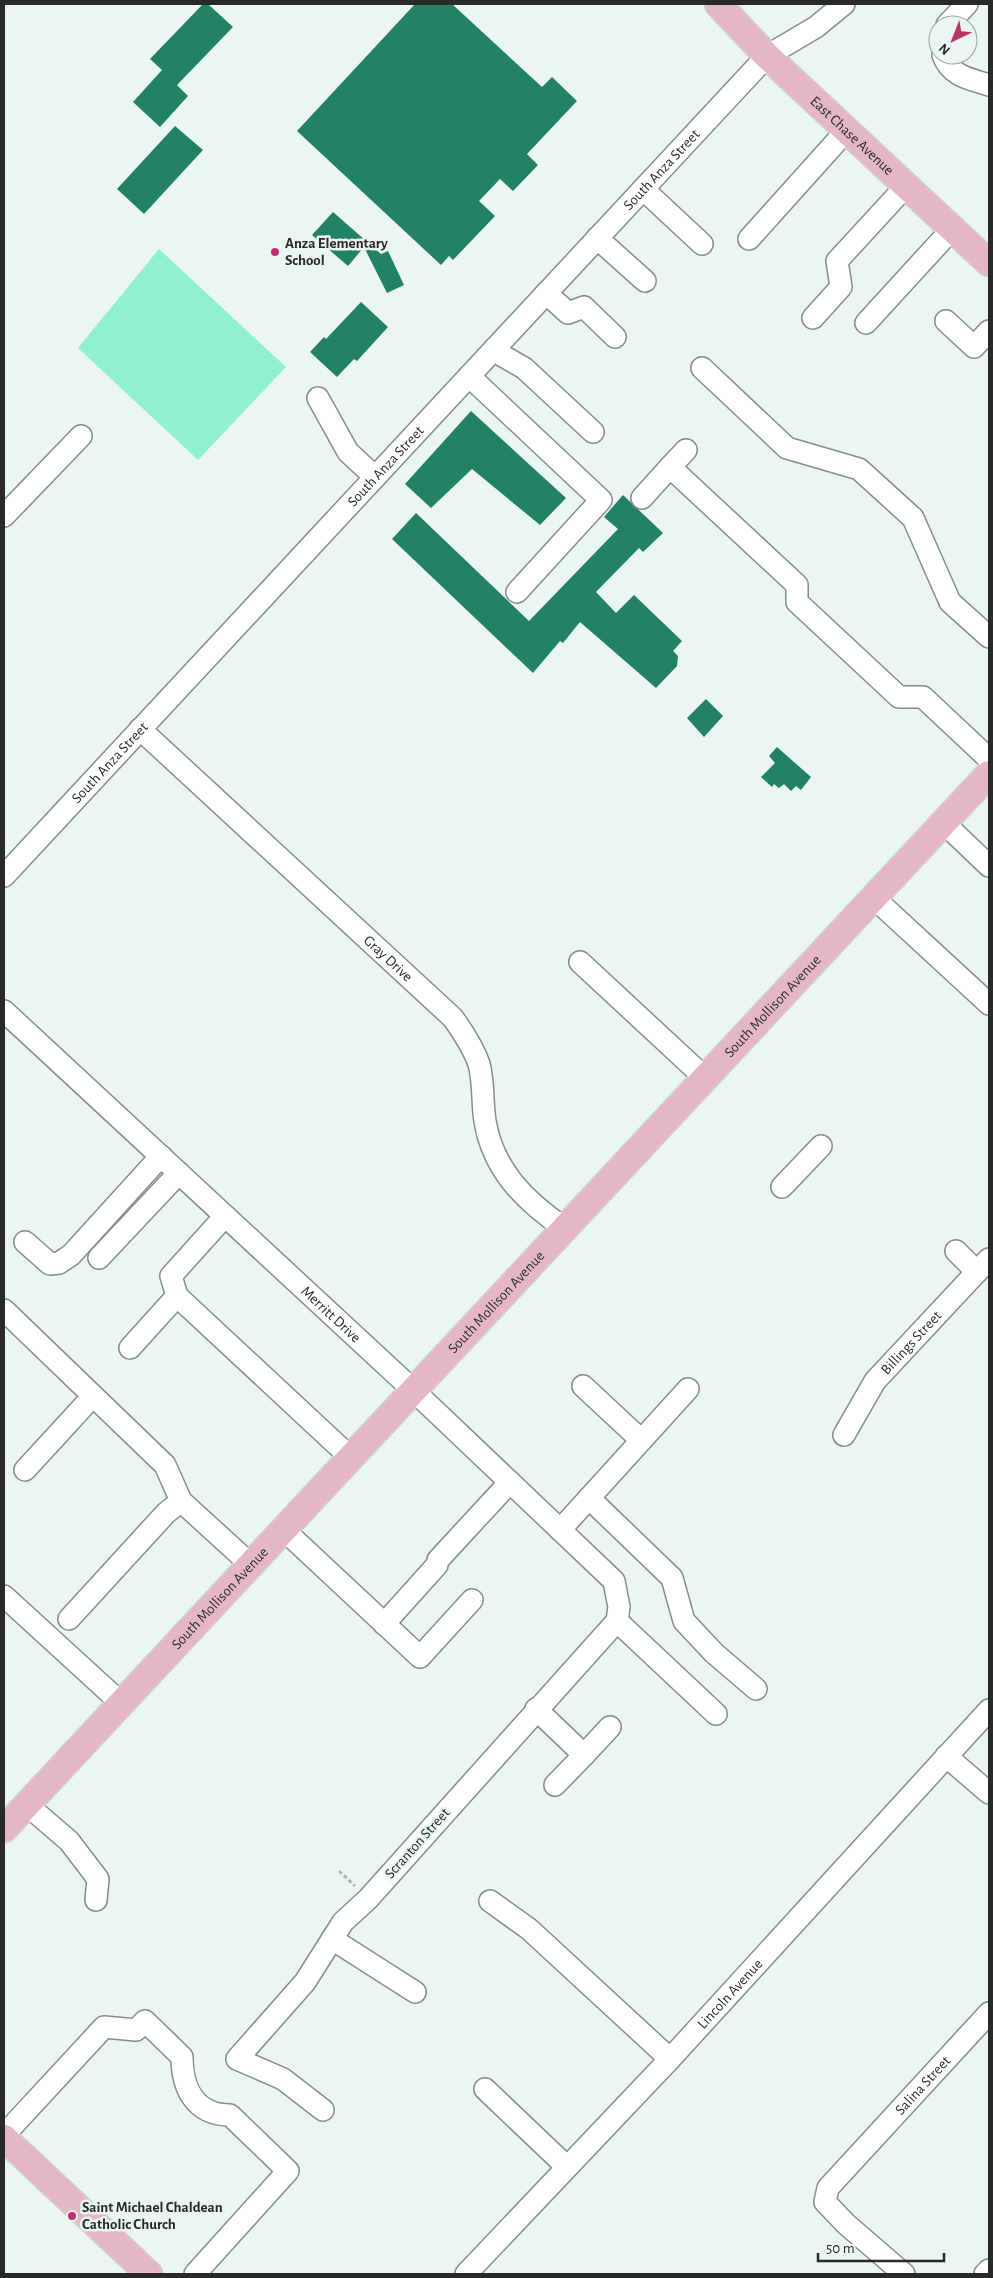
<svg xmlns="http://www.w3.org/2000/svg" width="993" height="2278" font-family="'Alegreya Sans',sans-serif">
  <rect width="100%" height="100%" fill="#ebf5f1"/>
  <path fill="#91f0d1" d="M159,249L286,367L198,460L78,348Z"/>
  <path fill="#228167" d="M203,4H208L233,27L177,85L188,96L160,127L133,102L162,70L150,59Z
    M415,4H452L542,87L552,77L577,101L527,154L538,165L513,191L500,179L479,201L495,216L453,260L449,256L441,265L297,131Z
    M175,126L203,150L144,214L117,189Z
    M333,212L381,254L388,251L404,285L387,293L364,247L348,266L312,235Z
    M361,302L388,327L357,361L354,359L337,377L310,352L324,337L326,339Z
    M471,411L566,498L540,525L472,469L431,508L405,484Z
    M623,495L663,533L643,552L639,548L596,592L616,613L634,595L682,641L673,651L678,656L677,666L656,688L580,622L563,643L560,641L533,673L392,539L416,513L529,621L618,529L604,517Z
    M706,699L723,716L704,737L687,718Z
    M777,747L811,777L801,790L796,786L791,791L784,784L779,788L774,784L772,787L761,777L775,763L769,756Z"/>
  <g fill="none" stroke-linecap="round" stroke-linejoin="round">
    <g stroke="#858e8b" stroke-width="24">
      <g id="minor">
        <path d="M947,25L967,4"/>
        <path d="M943,55C950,76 970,79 989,85"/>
        <path d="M643,189L702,244"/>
        <path d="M597,238L645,281"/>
        <path d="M749,239L846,131"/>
        <path d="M546,293L568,313L584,307L615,337"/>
        <path d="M813,318L841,287L837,261L906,186"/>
        <path d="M946,321L974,347L989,331"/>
        <path d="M866,323L952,229"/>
        <path d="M495,348L503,356L524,368L593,432"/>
        <path d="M702,368L787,448L859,469L913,518L950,602L989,637"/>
        <path d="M469,376L601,500L517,592"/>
        <path d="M318,398L348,452L375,477"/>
        <path d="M686,450L670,467L797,585V602L899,697H923L989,759"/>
        <path d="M642,498L670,467"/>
        <path d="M4,516L81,436"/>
        <path id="s1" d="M140,729L453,1018C463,1032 473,1047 479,1064C484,1082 482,1103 485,1121C493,1170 525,1201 564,1228"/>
        <path d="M944,823L989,866"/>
        <path id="s2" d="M4,876L767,56L816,27L844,4"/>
        <path d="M874,898L989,1004"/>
        <path d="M580,962L705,1078"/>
        <path id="s3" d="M4,1011L413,1390L614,1581L619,1607L617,1621L368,1899L343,1922L305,1982L237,2059L283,2079L323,2110"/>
        <path d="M782,1187L821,1146"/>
        <path d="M25,1242L50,1264L59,1263L71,1255L161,1156"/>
        <path d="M956,1251L977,1272"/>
        <path d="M99,1258L179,1173"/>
        <path d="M177,1296L171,1276L225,1216"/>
        <path d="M4,1310L165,1465L181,1501L250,1564"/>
        <path d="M130,1348L177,1296L350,1457"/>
        <path d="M583,1386L641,1440"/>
        <path id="s4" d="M844,1435L875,1381L989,1259"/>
        <path d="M25,1470L93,1396"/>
        <path d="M589,1498L672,1578L684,1621L714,1653L756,1689"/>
        <path d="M283,1529L420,1657L472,1600"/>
        <path d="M560,1530L688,1389"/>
        <path d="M438,1560L510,1482"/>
        <path d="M4,1596L121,1703"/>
        <path d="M69,1619L166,1513L181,1501"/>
        <path d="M617,1621L716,1714"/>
        <path d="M384,1624L437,1565"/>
        <path d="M536,1709L584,1755L610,1727"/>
        <path d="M946,1756L989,1793"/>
        <path d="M555,1785L584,1755"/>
        <path d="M26,1804L69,1841L98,1879L96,1900"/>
        <path d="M490,1901L529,1929L670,2059"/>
        <path d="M332,1939L415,1992"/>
        <path d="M485,2089L567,2167"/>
        <path d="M4,2135L104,2027L136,2030L145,2021L182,2057C182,2088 195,2115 230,2115L288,2171L195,2274"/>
        <path id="s5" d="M466,2274L670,2059L989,1710"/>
        <path id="s6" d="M904,2274L846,2224L825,2202L828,2188L989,2013"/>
        <path d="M985,2274L989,2270"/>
      </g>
    </g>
    <g stroke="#cfd0d0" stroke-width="29">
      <g id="major">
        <path id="s7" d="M718,4L767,56L989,263"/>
        <path id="s8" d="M4,1829L989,774"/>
        <path d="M4,2138L149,2274"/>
      </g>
    </g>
    <path stroke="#aeb6b3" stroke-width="3" stroke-dasharray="4 2.5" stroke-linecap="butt" d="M339,1871L355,1886"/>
    <use href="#minor" stroke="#fff" stroke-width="21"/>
    <use href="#major" stroke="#e5b7c5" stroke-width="26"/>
  </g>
  <g fill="#bb316c" stroke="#ebf5f1" stroke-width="2">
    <circle cx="275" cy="252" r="5"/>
    <circle cx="72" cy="2216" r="5"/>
  </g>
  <g text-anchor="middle" stroke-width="5" stroke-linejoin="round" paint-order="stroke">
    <g font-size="15" fill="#272a29" stroke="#ebf5f1">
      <text dy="5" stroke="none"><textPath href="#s7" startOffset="188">East Chase Avenue</textPath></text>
      <text dy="5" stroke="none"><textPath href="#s2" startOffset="965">South Anza Street</textPath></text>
      <text dy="5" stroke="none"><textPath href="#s2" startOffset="560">South Anza Street</textPath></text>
      <text dy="5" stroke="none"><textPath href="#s2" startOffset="155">South Anza Street</textPath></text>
      <text dy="5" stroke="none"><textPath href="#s1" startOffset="338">Gray Drive</textPath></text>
      <text dy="5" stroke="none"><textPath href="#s8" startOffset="1126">South Mollison Avenue</textPath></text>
      <text dy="5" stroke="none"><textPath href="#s8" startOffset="721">South Mollison Avenue</textPath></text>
      <text dy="5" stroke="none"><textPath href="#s3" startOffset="446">Merritt Drive</textPath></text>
      <text dy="5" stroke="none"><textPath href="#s4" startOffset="115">Billings Street</textPath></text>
      <text dy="5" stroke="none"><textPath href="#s8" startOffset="316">South Mollison Avenue</textPath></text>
      <text transform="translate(417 1843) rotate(-48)" y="5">Scranton Street</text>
      <text dy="5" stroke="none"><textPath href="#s5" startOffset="385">Lincoln Avenue</textPath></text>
      <text dy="5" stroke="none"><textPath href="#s6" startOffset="261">Salina Street</textPath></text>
    </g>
    <g font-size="15" font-weight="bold" fill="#272a29" stroke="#ebf5f1" text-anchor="start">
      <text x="285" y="248">Anza Elementary<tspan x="285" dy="17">School</tspan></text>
      <text x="82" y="2212">Saint Michael Chaldean<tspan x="82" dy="17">Catholic Church</tspan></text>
    </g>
  </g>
  <rect width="993" height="2278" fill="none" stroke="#272a29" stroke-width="10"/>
  <g transform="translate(953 40) rotate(223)"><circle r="24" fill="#ebf5f1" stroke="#9da4a1"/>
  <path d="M0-4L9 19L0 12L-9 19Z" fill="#bb316c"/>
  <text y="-8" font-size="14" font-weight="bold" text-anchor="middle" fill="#272a29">N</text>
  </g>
  <path d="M818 2253v8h126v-8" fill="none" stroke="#272a29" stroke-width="2.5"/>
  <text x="826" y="2253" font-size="15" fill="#272a29" stroke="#ebf5f1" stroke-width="4" paint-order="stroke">50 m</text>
</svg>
